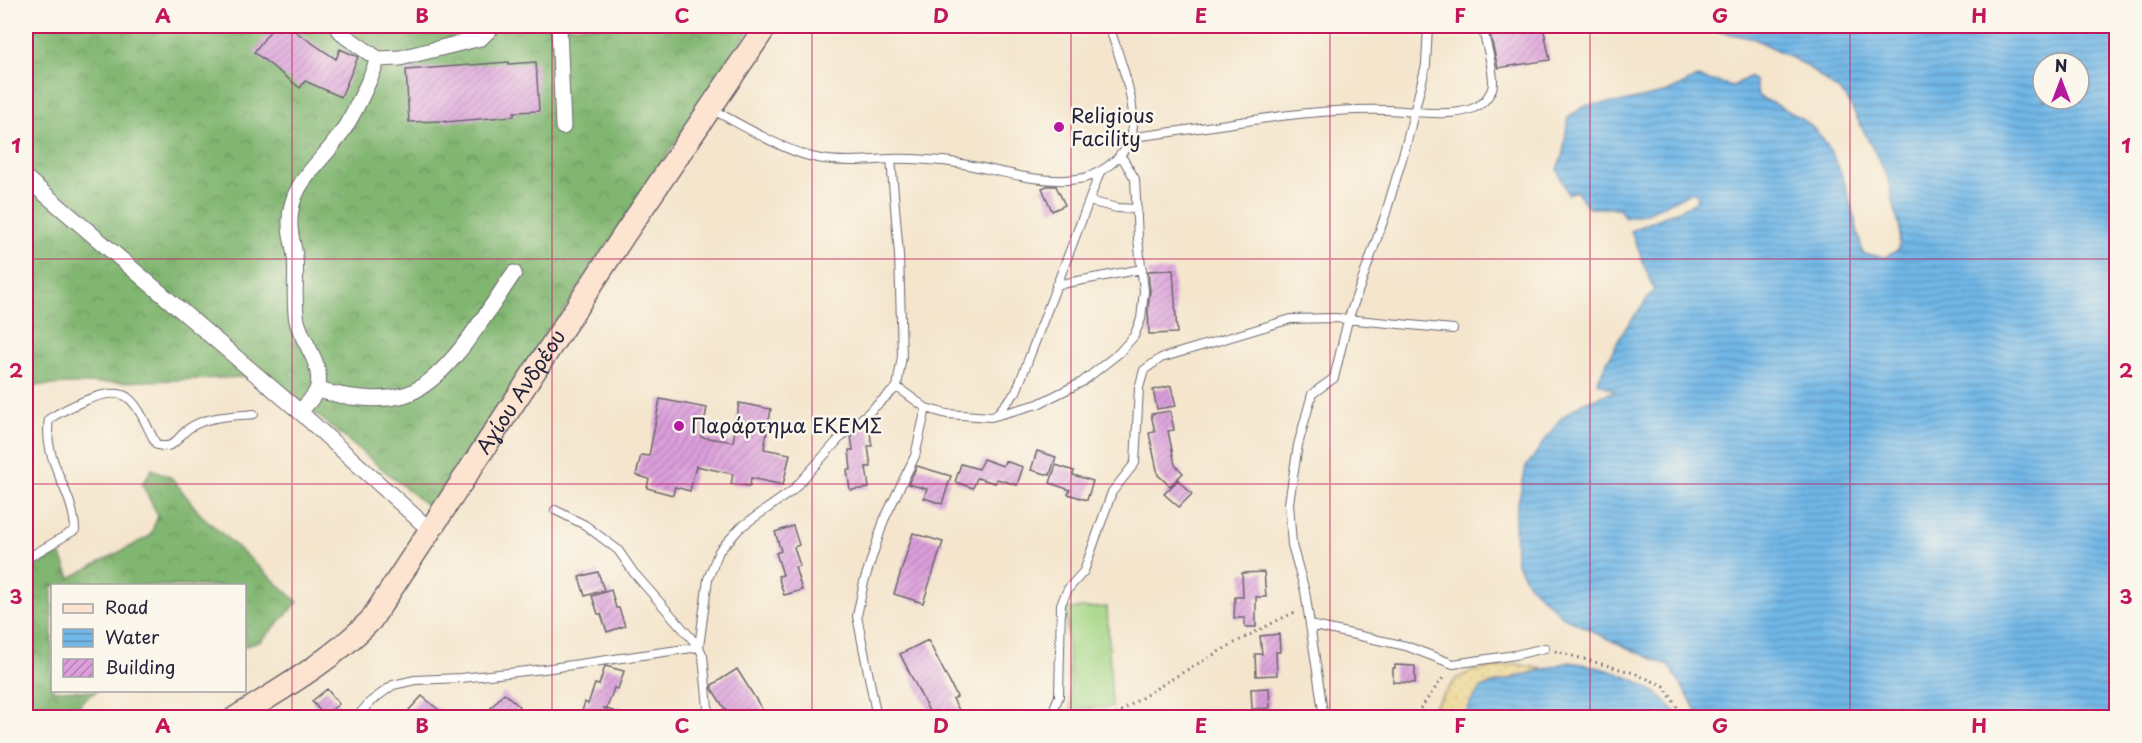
<svg xmlns="http://www.w3.org/2000/svg" width="2142" height="743" font-family="'Playpen Sans',sans-serif">
  <defs>
    <pattern id="forest-crowns" width="20" height="18" patternUnits="userSpaceOnUse" patternTransform="scale(1.5)"><rect width="20" height="18" fill="#81b671"/><path d="M2 6a3 3 0 1 1 6 0M12 15a3 3 0 1 1 6 0" fill="none" stroke="#69945e"/></pattern>
    <pattern id="sand-dots" width="8" height="8" patternUnits="userSpaceOnUse" patternTransform="scale(1.5)"><rect width="8" height="8" fill="#eeda9e"/><path d="M2 2h.1M6 6h.1" fill="none" stroke="#ccbb89" stroke-width="1.8" stroke-linecap="round"/></pattern>
    <pattern id="water-rules" width="6" height="5" patternUnits="userSpaceOnUse" patternTransform="scale(1.5)"><rect width="6" height="5" fill="#71b7e7"/><path d="M0 2.5h6" fill="none" stroke="#5c94bc"/></pattern>
    <pattern id="building-hatch" width="6" height="6" patternUnits="userSpaceOnUse" patternTransform="scale(1.5)"><rect width="6" height="6" fill="#dc9fdb"/><path d="M-1 1l2-2M0 6l6-6M5 7l2-2" fill="none" stroke="#b281b3"/></pattern>
  </defs>
  <rect width="100%" height="100%" fill="#fbf7ec"/>
  <filter id="ink" filterUnits="userSpaceOnUse"><feTurbulence type="fractalNoise" baseFrequency=".0167" numOctaves="2"/><feDisplacementMap in="SourceGraphic" scale="12" xChannelSelector="R" yChannelSelector="G"/><feConvolveMatrix kernelMatrix="1 2 1 2 8 2 1 2 1" color-interpolation-filters="sRGB"/></filter>
  <filter id="wash" filterUnits="userSpaceOnUse"><feTurbulence type="fractalNoise" baseFrequency=".008" numOctaves="4" result="noise"/><feDisplacementMap in="SourceGraphic" scale="24" xChannelSelector="R" yChannelSelector="G"/><feGaussianBlur stdDeviation="1.35" result="paint"/><feColorMatrix in="noise" values="0 0 0 0 0 0 0 0 0 0 0 0 0 0 0 0 0 1.4 0 .05"/><feComposite in="paint" operator="in"/></filter>
  <g filter="url(#wash)">
    <rect width="100%" height="100%" fill="#f4e5cc"/>
    <path fill="url(#forest-crowns)" stroke="#526c56" stroke-width="1.5" d="M26,26H752L432,510L270,376L26,386Z
      M152,469L172,478L200,514L298,602L261,641L245,646L244,586H52V690L97,691L84,699L73,713L59,717H26V571L60,553L70,578L150,536L158,516L142,484Z"/>
    <path fill="url(#sand-dots)" stroke="#887e6c" stroke-width="1.5" d="M1516,664L1543,669L1483,687L1475,696L1465,717L1427,718L1429,712L1457,678L1473,671Z"/>
    <path fill="#a2d483" stroke="#627b5f" stroke-width="1.5" d="M1107,607L1112,707L1071,709L1066,609Z"/>
    <path fill="url(#water-rules)" stroke="#4a6c91" stroke-width="1.5" fill-rule="evenodd" d="M1690,26H2116V717H1701L1669,666L1610,640L1562,616L1528,584L1516,562L1515,516L1526,467L1561,418L1582,403L1615,391L1597,382L1622,333L1654,290L1631,231L1695,203L1698,195L1692,192L1647,213L1625,218L1619,208H1589L1576,191L1568,194L1557,169L1563,154L1568,117L1587,105L1623,102L1668,92L1697,77L1733,86L1749,77L1755,81L1758,96C1776,105 1799,114 1814,129C1844,159 1853,213 1863,254L1885,257L1899,250L1900,229L1887,176L1846,97L1804,64L1755,39ZM2043,63H2079V99H2043Z
      M1569,662C1608,667 1657,682 1678,717H1465L1471,701L1483,687Z"/>
    <g id="blocks">
      <path fill="url(#building-hatch)" d="M274,26H287L336,59L340,49L358,57L341,97L305,81L300,88L254,52Z
        M1488,26H1543L1550,60L1498,68Z
        M509,62V64L536,62L539,111L514,112V116L445,122V121L409,122L406,70Z
        M1047,186H1056L1065,205L1052,211L1042,188Z
        M1173,270L1177,333L1149,334L1148,309L1150,291L1148,271Z
        M1171,386L1176,406L1157,409L1153,390Z
        M660,399L707,408L701,437L733,442L739,403L771,409L764,449L790,454L783,485L751,478L750,486L731,484L733,474L696,466L690,491L675,487L673,495L647,488L649,479L636,475L641,455L649,456Z
        M1170,411L1174,430L1168,431L1175,465L1183,473L1170,486L1158,475L1149,433L1155,432L1151,414Z
        M869,426L872,446H868L871,467H866L869,488L850,490L847,470H851L849,450H853L851,436L861,427Z
        M1037,451L1056,457L1050,475L1031,470Z
        M983,459L1003,466L1005,461L1023,467L1017,485L997,479L995,483L977,478L973,488L955,482L961,464L979,469Z
        M1056,465L1074,471L1073,475L1093,481L1087,500L1068,494L1070,490L1050,483Z
        M917,466L951,476L942,504L924,498L927,489L908,484Z
        M1178,480L1192,494L1179,507L1164,494Z
        M793,526L799,545L794,547L800,566L795,567L802,590L784,595L778,576L783,575L776,553L781,551L775,532Z
        M913,533L943,542L923,603L894,594Z
        M598,572L604,590L585,596L579,577Z
        M1264,572L1266,597H1256V627H1245V618H1234L1235,597H1243L1242,573Z
        M611,590L616,608H619L625,626L607,632L601,614H598L592,596Z
        M1279,634L1280,652H1276L1277,675L1256,676L1255,654H1262L1260,636Z
        M928,640L957,697L953,699L963,717H932L900,654Z
        M1395,665L1415,666V683L1393,682V668H1395Z
        M605,666L624,671L618,689L614,688L607,708H603L623,714L622,717H580L585,702L588,704L595,684L599,685Z
        M737,669L767,717H730L712,689V685Z
        M1269,688L1270,708L1252,709L1251,689Z
        M327,689L339,704L324,716L312,701Z
        M504,693L519,706L516,710L525,717H483Z
        M422,696L447,717H417L409,710Z"/>
    </g>
  </g>
  <g filter="url(#ink)">
    <use href="#blocks" fill-opacity="0" stroke="#6c666e" stroke-width="1.5"/>
    <g fill="none" stroke-linecap="round" stroke-linejoin="round">
      <g stroke="#6c666e" stroke-width="10">
        <path id="service" d="M713,110C742,125 781,149 812,157C837,163 863,161 889,159C906,158 926,160 943,161C988,166 1033,185 1078,179C1097,177 1119,161 1128,144C1144,117 1118,54 1109,26
          M1132,137C1219,128 1300,107 1389,110C1414,111 1462,120 1482,103C1488,98 1493,90 1493,83C1493,65 1486,44 1482,26
          M1089,201L1117,208L1137,209
          M1056,285L1142,269
          M897,387L926,408L947,414L991,417L1038,404L1082,382L1119,353L1134,336L1141,319L1144,291L1138,239L1135,179L1120,154
          M996,415L1016,392L1100,172
          M555,510L585,525L618,550L634,573L699,647L703,656L709,718
          M26,559L75,530C74,490 42,462 49,419C65,409 109,385 127,397C141,407 148,431 157,445C175,450 176,438 188,429C205,416 234,416 254,414
          M1310,625L1406,646L1453,664L1515,655L1545,648
          M356,718L370,702L393,685L415,680L461,678L544,669L699,647L708,579L719,551L741,527L792,491L839,439L897,387L902,356L899,255L891,159
          M877,718L857,616L864,582L884,520L915,456L926,408
          M1050,718L1059,696L1061,604L1068,589L1084,571L1112,492L1135,463L1139,388L1144,370L1161,358L1291,319L1335,318L1453,329
          M1324,718L1305,591L1292,545L1289,503L1298,445L1312,394L1334,378L1348,320L1385,216L1406,145L1426,65L1428,26"/>
      </g>
      <g stroke="#6c666e" stroke-width="17">
        <path id="minor" d="M336,26L345,36L378,59
          M559,26L563,127
          M26,178L300,412L431,531
          M317,390C344,397 376,403 404,395C447,383 489,308 514,273
          M300,412C305,406 314,397 317,390C325,365 302,343 297,321C293,300 297,278 295,257C294,246 290,236 290,225C288,182 322,164 342,132C357,109 368,84 378,59L400,58L481,38L493,26"/>
      </g>
      <g stroke="#6c666e" stroke-width="25">
        <g id="secondary">
          <path id="s1" d="M235,718C283,688 331,661 371,620L624,235L766,26"/>
        </g>
      </g>
      <path stroke="#6c666e" stroke-width="3" stroke-dasharray="1.5 4.5" stroke-linecap="butt" d="M1555,651L1634,673L1664,686L1684,718
        M1111,718C1170,678 1233,642 1297,611
        M1413,718L1445,675"/>
      <use href="#service" stroke="#fff" stroke-width="8"/>
      <use href="#minor" stroke="#fff" stroke-width="15"/>
      <use href="#secondary" stroke="#fde4d1" stroke-width="22"/>
    </g>
  </g>
  <path fill="none" stroke="#c2185b" stroke-width="1.5" stroke-opacity="0.55" d="M292,26V718M552,26V718M812,26V718M1071,26V718M1330,26V718M1590,26V718M1850,26V718M26,259H2116M26,484H2116"/>
  <g fill="#b5179e" stroke="#fbf7ec" stroke-width="2">
    <circle cx="1059" cy="127" r="6"/>
    <circle cx="679" cy="426" r="6"/>
  </g>
  <g text-anchor="middle" stroke-width="5" stroke-linejoin="round" paint-order="stroke">
    <g font-size="20" fill="#22223b" stroke="#fbf7ec" text-anchor="start">
      <text x="1071" y="123">Religious<tspan x="1071" dy="23">Facility</tspan></text>
      <text x="691" y="433">Παράρτημα ΕΚΕΜΣ</text>
    </g>
    <g font-size="20" fill="#22223b" stroke="#fbf7ec">
      <text dy="7" stroke="none"><textPath href="#s1" startOffset="441">Αγίου Ανδρέου</textPath></text>
    </g>
  </g>
  <rect width="2142" height="743" fill="none" stroke="#fbf7ec" stroke-width="66"/>
  <rect x="51" y="584" width="195" height="108" fill="#fbf7ec" stroke="#a4a2a5" stroke-width="1.5"/>
  <rect x="63" y="604" width="30" height="9" fill="#fde4d1" stroke="#a4a2a5" stroke-width="1.5"/>
  <text x="105" y="614" font-size="18" fill="#22223b">Road</text>
  <rect x="63" y="629" width="30" height="18" fill="url(#water-rules)" stroke="#a4a2a5" stroke-width="1.5"/>
  <text x="105" y="644" font-size="18" fill="#22223b">Water</text>
  <rect x="63" y="659" width="30" height="18" fill="url(#building-hatch)" stroke="#a4a2a5" stroke-width="1.5"/>
  <text x="105" y="674" font-size="18" fill="#22223b">Building</text>
  <g transform="translate(2061 81)"><circle r="28" fill="#fbf7ec" stroke="#a4a2a5" stroke-width="1.5"/>
  <path d="M0-4.5L10 22L0 15L-10 22Z" fill="#b5179e"/>
  <text y="-9" font-size="16" font-weight="bold" text-anchor="middle" fill="#22223b">N</text>
  </g>
  <rect x="33" y="33" width="2076" height="677" fill="none" stroke="#c2185b" stroke-width="2"/>
  <g font-size="20" text-anchor="middle" font-weight="bold" fill="#c2185b">
    <text x="163" y="23">A</text>
    <text x="422" y="23">B</text>
    <text x="682" y="23">C</text>
    <text x="941" y="23">D</text>
    <text x="1201" y="23">E</text>
    <text x="1460" y="23">F</text>
    <text x="1720" y="23">G</text>
    <text x="1979" y="23">H</text>
    <text x="16" y="153">1</text>
    <text x="2126" y="153">1</text>
    <text x="16" y="378">2</text>
    <text x="2126" y="378">2</text>
    <text x="16" y="604">3</text>
    <text x="2126" y="604">3</text>
    <text x="163" y="733">A</text>
    <text x="422" y="733">B</text>
    <text x="682" y="733">C</text>
    <text x="941" y="733">D</text>
    <text x="1201" y="733">E</text>
    <text x="1460" y="733">F</text>
    <text x="1720" y="733">G</text>
    <text x="1979" y="733">H</text>
  </g>
</svg>
